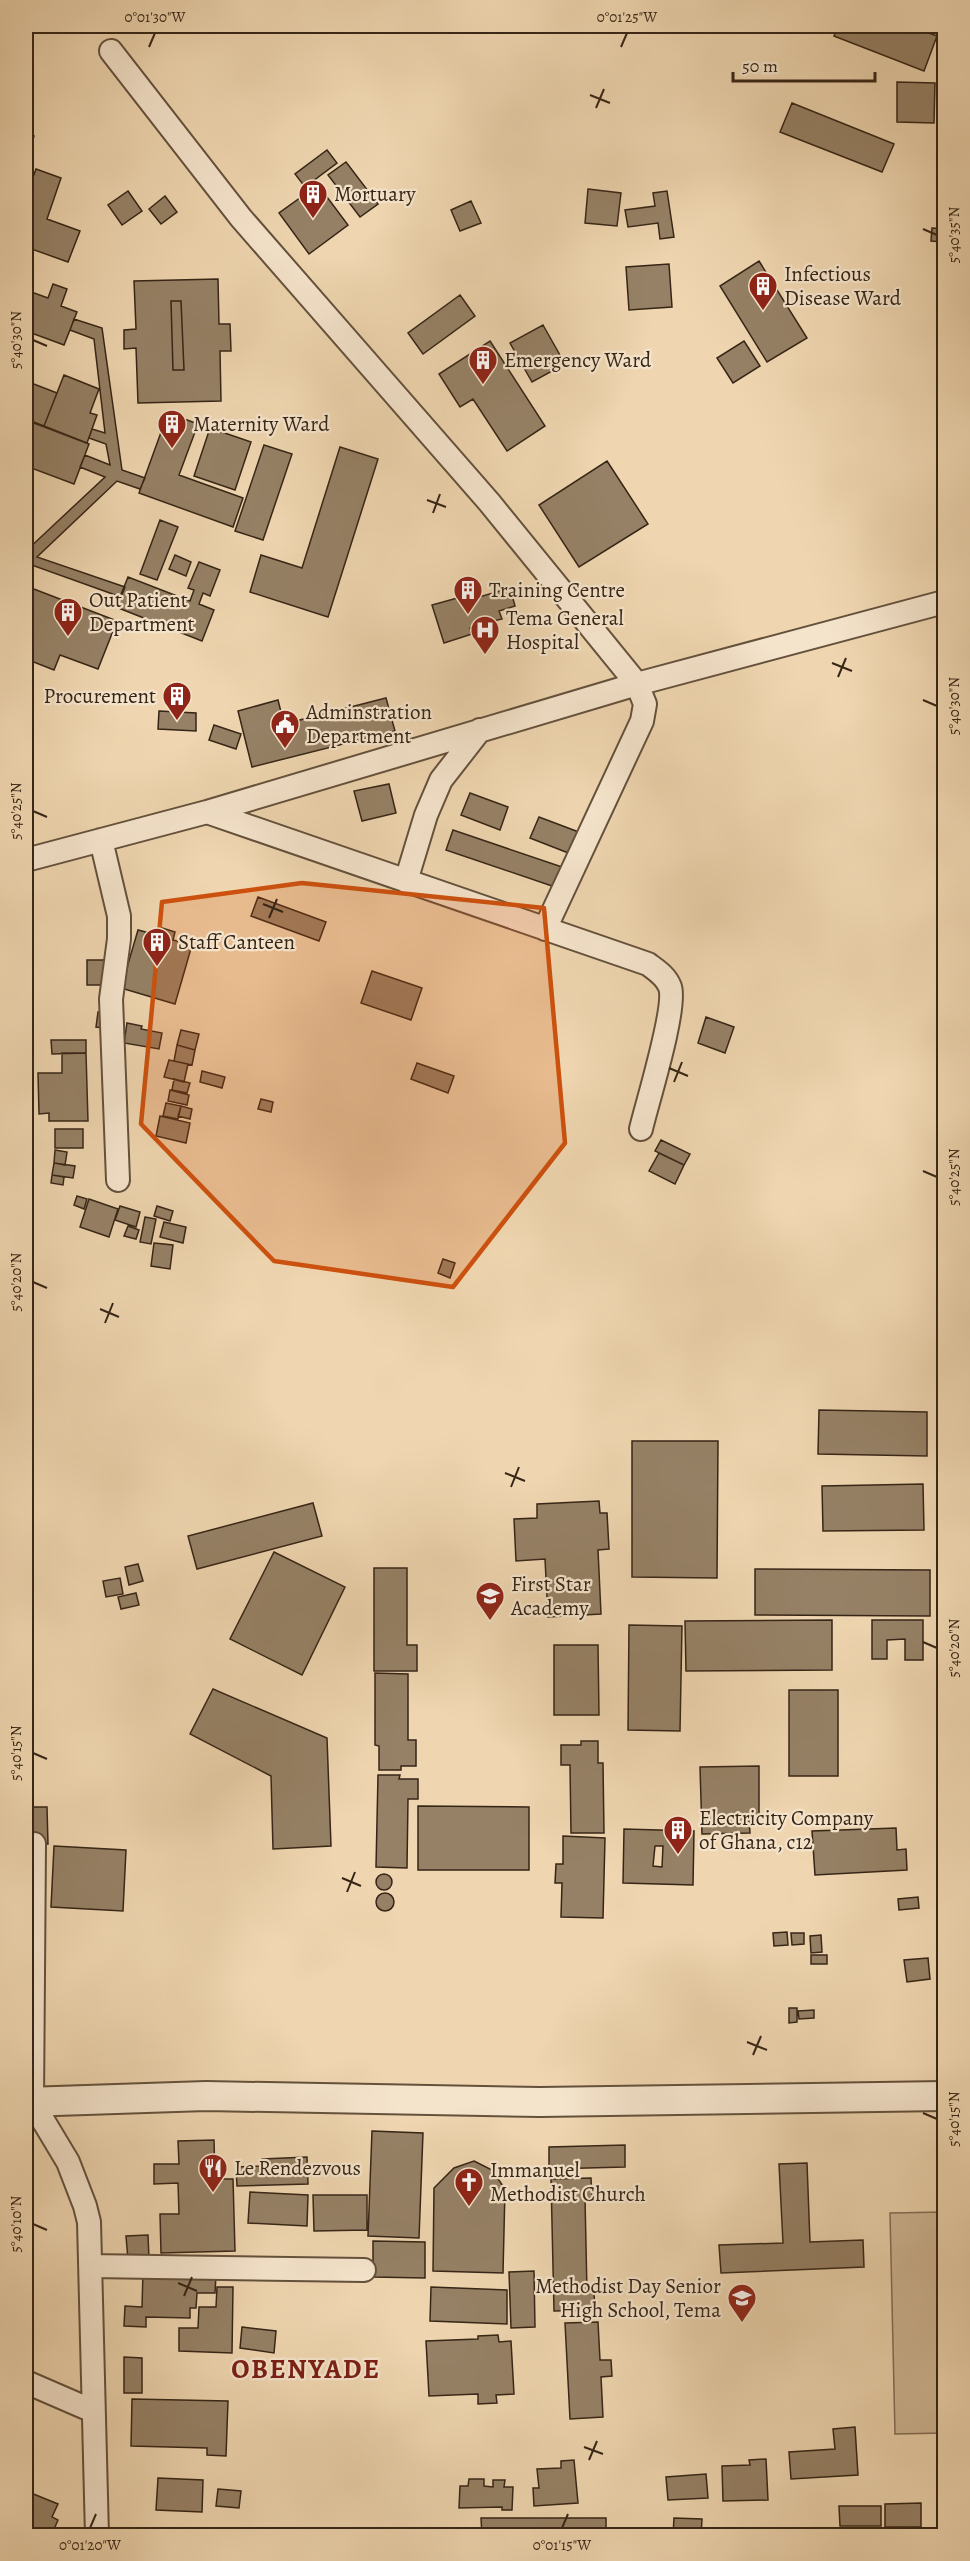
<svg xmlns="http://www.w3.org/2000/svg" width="970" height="2561" font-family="Alegreya,serif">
  <rect width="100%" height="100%" fill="#efd6b0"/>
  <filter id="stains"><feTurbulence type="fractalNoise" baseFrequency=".00333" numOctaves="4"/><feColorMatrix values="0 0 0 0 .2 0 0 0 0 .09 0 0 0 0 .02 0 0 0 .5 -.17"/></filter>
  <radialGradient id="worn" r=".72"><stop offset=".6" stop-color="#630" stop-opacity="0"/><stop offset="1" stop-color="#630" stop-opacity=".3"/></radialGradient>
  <path fill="#d0b896" stroke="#836e56" stroke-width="1.5" d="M944,2212V2433L895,2434L890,2213Z"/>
  <path fill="#968166" stroke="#362516" stroke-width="1.5" fill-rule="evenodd" d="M838,26H910L937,36L924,71L834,36Z
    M897,82L935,83L934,123L897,122Z
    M792,103L894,144L882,172L780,132Z
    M26,133L34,136L26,162Z
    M327,150L337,163L305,187L295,174Z
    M346,162L378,204L360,217L328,175Z
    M36,169L61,178L47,219L80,231L68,262L26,247V197Z
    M318,185L348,225L309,254L279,213Z
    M588,189L621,193L617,226L585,223Z
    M128,191L142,211L122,225L108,205Z
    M667,191L674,237L660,239L658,223L628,227L625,210L655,206L653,193Z
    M165,196L177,212L161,224L149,209Z
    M471,201L481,223L460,231L451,210Z
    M932,228L944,229V242L931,241Z
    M759,261L807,338L767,362L720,286Z
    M669,264L672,307L629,310L626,267Z
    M218,279L219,324H230L231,351H220L221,401L138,403L136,348L124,349V330L136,329L134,281ZM171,301H181L184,370H173Z
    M53,284L67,289L61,306L77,312L64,345L26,331V290L48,298Z
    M460,295L475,316L423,354L408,333Z
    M171,301H181L184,370H173Z
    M74,319L102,328L122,470L145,478L140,489L117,481L37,557L125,587L121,597L26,563V551L105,477L80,467L85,455L110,465L106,444L89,438L92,429L105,433L94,339L70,330Z
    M543,325L565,364L532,382L510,343Z
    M490,341L545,426L507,451L473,399L460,407L439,374Z
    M744,341L760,366L733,383L717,358Z
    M64,375L99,389L90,413L97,415L87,443L44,426Z
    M26,381L57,393L44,426L26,419Z
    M168,413L198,424L179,475L243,498L233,527L139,493Z
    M26,420L89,444L74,484L26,466Z
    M210,428L251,442L235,490L194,476Z
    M264,445L292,454L263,540L235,531Z
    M340,447L378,459L328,617L250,592L261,555L302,568Z
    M607,461L648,524L579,567L539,505Z
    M160,520L178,527L157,580L140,574Z
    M175,555L191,562L186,576L169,569Z
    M938,560H944V570H939Z
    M199,562L220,570L210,596L203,593L199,604L214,610L202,641L116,607L128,577L190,601L194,590L188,588Z
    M26,586L117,621L98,669L60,655L54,670L26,659Z
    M510,588L515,606L499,611L502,619L493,621L496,632L482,636L479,625L470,628L472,634L444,643L432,605L461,597L462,602Z
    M386,698L395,731L252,767L238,711L278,700L284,724Z
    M159,711L196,713V731L158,729Z
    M214,725L241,734L236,749L209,740Z
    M389,784L396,813L362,821L354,791Z
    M470,793L508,807L500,830L461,815Z
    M539,817L584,834L576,856L530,838Z
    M453,830L562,867L555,887L446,850Z
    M258,897L326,922L319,941L251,916Z
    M159,927L175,932L173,940L192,945L175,1004L121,988L138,930L157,935Z
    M87,960H105L104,985H87Z
    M372,971L422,988L411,1020L361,1003Z
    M98,1012H106L104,1028L96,1027Z
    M706,1017L734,1027L725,1053L698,1043Z
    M127,1023L142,1026L141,1029L162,1033L159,1049L124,1043Z
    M181,1030L199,1034L195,1050L177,1045Z
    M51,1040H86V1053L52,1054Z
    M177,1045L195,1050L192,1065L174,1061Z
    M62,1053H86L88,1121H49V1113L39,1114L38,1073H62Z
    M169,1060L188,1064L184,1082L164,1077Z
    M417,1063L454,1076L448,1093L411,1079Z
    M202,1071L225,1077L222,1088L200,1082Z
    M174,1079L190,1083L187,1093L172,1090Z
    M170,1090L189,1095L187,1105L168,1101Z
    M261,1099L273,1102L271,1112L258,1109Z
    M166,1103L181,1106L178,1119L163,1116Z
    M181,1106L192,1109L190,1119L178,1116Z
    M160,1116L190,1123L186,1143L156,1136Z
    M55,1129H83V1148H55Z
    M661,1140L690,1154L684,1165L655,1151Z
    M55,1150L67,1152L65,1165L54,1163Z
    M659,1153L684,1165L675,1184L649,1171Z
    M54,1163L75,1166L73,1178L52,1175Z
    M52,1175L64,1177L63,1185L51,1183Z
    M77,1196L87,1199L84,1209L74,1205Z
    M89,1199L118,1209L109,1237L80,1227Z
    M120,1206L140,1212L136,1227L115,1220Z
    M157,1206L173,1211L170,1221L154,1216Z
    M145,1217L156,1219L151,1244L140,1242Z
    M164,1222L186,1227L183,1243L160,1237Z
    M128,1226L139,1230L136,1239L124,1236Z
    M154,1243L173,1245L170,1269L151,1266Z
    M443,1259L455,1263L450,1278L438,1273Z
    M819,1410L927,1412V1456L818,1454Z
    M632,1441H718L717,1578L632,1577Z
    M923,1484L924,1530L823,1531L822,1486Z
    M599,1501L600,1513H607L609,1549L598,1550L601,1614L548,1617L545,1559L516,1561L514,1519L537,1518V1504Z
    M313,1503L322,1536L197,1569L188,1536Z
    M274,1552L345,1587L302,1675L230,1639Z
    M138,1564L143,1581L129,1585L125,1567Z
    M374,1568H407V1645H417V1671H374Z
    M755,1569L930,1570V1616L755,1615Z
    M120,1578L123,1594L106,1597L103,1581Z
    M136,1593L139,1605L121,1609L118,1597Z
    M832,1620V1670L686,1671L685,1621Z
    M872,1620H923V1660H905V1639L887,1640V1659H872Z
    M629,1625L682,1626L680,1731L628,1730Z
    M554,1645H598L599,1715H554Z
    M375,1673L408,1674V1740H416V1766H401V1770H379V1746L375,1745Z
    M213,1689L327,1738L331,1846L273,1849L271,1776L190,1734Z
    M789,1690H838V1776H789Z
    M581,1741H598V1763H603L604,1833H571L570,1765H561V1745H581Z
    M759,1766V1818H749L750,1833L702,1834L700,1767Z
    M378,1775H400L399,1779H418V1799H408L407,1868L376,1867Z
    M418,1806L529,1807V1870H418Z
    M26,1807H47L48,1844H26Z
    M896,1828L897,1850L906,1849L907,1870L815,1875L812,1831Z
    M624,1829L694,1831L693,1885L623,1883ZM655,1846H663L662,1867L653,1866Z
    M563,1836L605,1838L603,1918L561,1917L562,1883H555L556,1864H563Z
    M54,1846L126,1850L123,1911L51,1907Z
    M376 1882a8 8 0 1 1 16 0a8 8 0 1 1-16 0Z
    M376 1902a9 9 0 1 1 18 0a9 9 0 1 1-18 0Z
    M918,1897L919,1908L899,1910L898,1899Z
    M787,1932L788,1945L774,1946L773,1933Z
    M791,1933H804V1944L792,1945Z
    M821,1935L822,1952L811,1953L810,1936Z
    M811,1955H827V1964H811Z
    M928,1958L930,1979L907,1982L904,1960Z
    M789,2008H797V2022L789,2023Z
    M814,2010V2018L799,2019L798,2011Z
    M372,2131L423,2133L419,2238L368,2236Z
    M214,2140L215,2179H233L235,2251L161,2253L160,2214H179L178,2183L154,2184V2164H179L178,2141Z
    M625,2145V2167L549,2169V2147Z
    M307,2157L308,2184L237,2186L236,2167L262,2166V2159Z
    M474,2161L492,2170L505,2189L503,2273L433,2271L434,2188L454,2168Z
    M807,2163L810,2242L863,2240L864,2267L721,2273L719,2245L783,2243L779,2164Z
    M591,2178L592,2198H585L587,2292H594L595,2310L554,2311L551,2179Z
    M250,2192L308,2195L307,2226L248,2223Z
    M313,2195H367V2230L314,2231Z
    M148,2235L149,2259L128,2260L126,2236Z
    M373,2241L425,2242V2278L373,2277Z
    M534,2271L535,2327L511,2328L509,2272Z
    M143,2272L216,2275L215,2293H197L196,2308H190V2318L146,2317V2327L124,2326L125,2306L142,2307Z
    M217,2287H233L232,2353L179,2351V2328H198L199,2307H216Z
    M431,2287L507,2290V2324L430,2321Z
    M598,2322L600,2360H611L612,2376L601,2377L603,2417L570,2419L565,2323Z
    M242,2327L276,2331L274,2353L240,2348Z
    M498,2335L499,2342L511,2341L514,2394L496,2395L497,2403L478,2404V2394L429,2396L426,2341L478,2339V2336Z
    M124,2357L142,2358V2393H124Z
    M132,2399L228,2401L226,2456L207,2455V2448L131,2446Z
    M855,2427L858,2475L791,2479L789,2452L835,2449L833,2429Z
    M766,2459L768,2500L723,2501L722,2466L750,2465L749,2460Z
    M574,2460L578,2503L534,2506L533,2488H539L537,2469L561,2468V2461Z
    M706,2474L708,2498L668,2500L666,2477Z
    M158,2478L203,2480L202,2512L156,2510Z
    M469,2479H484V2486L493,2487V2480H505L504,2487H513L512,2510H502V2507L459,2508L460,2486H468Z
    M218,2489L241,2491L239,2508L216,2506Z
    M26,2491L58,2504L52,2517L58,2520L51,2536H26Z
    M921,2503V2527H885V2504Z
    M940,2504H944V2528H941Z
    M839,2506H881V2526H840Z
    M481,2518H606V2536H482Z
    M674,2518L702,2519L701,2536H673Z"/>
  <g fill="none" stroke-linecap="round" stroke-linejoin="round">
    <g stroke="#64513c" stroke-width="26">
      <path id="minor" d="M111,51L241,218L489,502L637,684L645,704L642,721L545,929
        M207,812L648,964C656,970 666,976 670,987C677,1008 647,1103 641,1129
        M101,840L119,916V939L111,999L118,1180
        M26,860L207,812L637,684L944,602
        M406,881L426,815L441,780L480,730
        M34,1844L32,2102L68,2162L85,2206L89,2222L97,2536
        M91,2266L364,2270
        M26,2382L93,2411"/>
    </g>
    <g stroke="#64513c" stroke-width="32">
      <path id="tertiary" d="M26,2102L206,2096L540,2102L944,2096"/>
    </g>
    <use href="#minor" stroke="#f5e4cc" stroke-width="22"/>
    <use href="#tertiary" stroke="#f5e4cc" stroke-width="28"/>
  </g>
  <path fill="#cd510e" fill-opacity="0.2" stroke="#cd510e" stroke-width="4.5" stroke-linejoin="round" d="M302,883L544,908L565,1143L453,1287L274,1261L141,1124L162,902Z"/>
  <path fill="none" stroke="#362516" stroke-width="2" d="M149,47L155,33M621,47L627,33M590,95L610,103M596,108L604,89M923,229L937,235M33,340L47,346M427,500L446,507M433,513L440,494M832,663L852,671M838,677L846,658M923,700L937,706M33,811L47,817M263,904L283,912M269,918L277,899M669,1068L688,1076M674,1082L682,1062M923,1171L937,1177M33,1282L47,1288M100,1309L119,1317M105,1323L113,1303M505,1473L525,1481M511,1487L519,1467M923,1642L937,1648M33,1753L47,1759M342,1878L361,1886M347,1892L355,1872M747,2042L767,2050M753,2055L761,2036M923,2113L937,2119M33,2224L47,2230M178,2283L197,2291M184,2296L192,2277M584,2447L603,2454M589,2460L597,2441M90,2528L96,2514M562,2528L568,2514"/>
  <defs>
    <g id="building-pin" transform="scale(1.5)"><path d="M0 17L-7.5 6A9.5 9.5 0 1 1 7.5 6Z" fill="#8f2418" stroke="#f5e4cc"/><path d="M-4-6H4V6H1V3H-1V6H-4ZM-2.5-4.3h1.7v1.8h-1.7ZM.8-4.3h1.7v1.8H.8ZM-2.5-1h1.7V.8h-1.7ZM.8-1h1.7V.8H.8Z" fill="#fff"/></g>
    <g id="hospital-pin" transform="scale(1.5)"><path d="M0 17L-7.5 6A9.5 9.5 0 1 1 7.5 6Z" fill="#8f2418" stroke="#f5e4cc"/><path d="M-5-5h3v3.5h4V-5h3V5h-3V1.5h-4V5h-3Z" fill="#fff"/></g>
    <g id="civic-pin" transform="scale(1.5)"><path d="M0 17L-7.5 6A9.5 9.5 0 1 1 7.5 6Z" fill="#8f2418" stroke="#f5e4cc"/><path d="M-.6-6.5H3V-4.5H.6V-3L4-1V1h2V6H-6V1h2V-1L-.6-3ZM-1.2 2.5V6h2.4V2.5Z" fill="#fff"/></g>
    <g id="school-pin" transform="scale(1.5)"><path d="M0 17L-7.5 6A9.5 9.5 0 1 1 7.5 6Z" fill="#8f2418" stroke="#f5e4cc"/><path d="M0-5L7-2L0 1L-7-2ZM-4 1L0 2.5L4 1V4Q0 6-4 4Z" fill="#fff"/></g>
    <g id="restaurant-pin" transform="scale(1.5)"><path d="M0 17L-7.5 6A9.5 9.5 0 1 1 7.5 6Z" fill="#8f2418" stroke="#f5e4cc"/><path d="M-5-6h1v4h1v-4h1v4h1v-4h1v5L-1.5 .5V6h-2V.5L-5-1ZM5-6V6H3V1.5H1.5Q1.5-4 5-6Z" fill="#fff"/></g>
    <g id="church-pin" transform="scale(1.5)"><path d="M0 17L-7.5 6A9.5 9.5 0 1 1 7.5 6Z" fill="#8f2418" stroke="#f5e4cc"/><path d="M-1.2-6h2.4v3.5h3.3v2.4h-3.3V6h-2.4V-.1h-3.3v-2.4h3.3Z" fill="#fff"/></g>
  </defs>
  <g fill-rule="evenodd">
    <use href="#building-pin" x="313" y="194"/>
    <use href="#building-pin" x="763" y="286"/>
    <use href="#building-pin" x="483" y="360"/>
    <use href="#building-pin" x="172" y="424"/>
    <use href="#building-pin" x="468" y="590"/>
    <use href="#building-pin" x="68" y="612"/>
    <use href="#hospital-pin" x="485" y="630"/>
    <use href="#building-pin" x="177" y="696"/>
    <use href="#civic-pin" x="285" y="724"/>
    <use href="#building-pin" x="157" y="942"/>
    <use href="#school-pin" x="490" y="1596"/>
    <use href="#building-pin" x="678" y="1830"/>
    <use href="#restaurant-pin" x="213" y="2168"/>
    <use href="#church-pin" x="469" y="2182"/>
    <use href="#school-pin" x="742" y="2298"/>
  </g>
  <g text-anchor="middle" stroke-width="4.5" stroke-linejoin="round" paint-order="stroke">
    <g font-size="21" fill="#362516" stroke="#f5e4cc" text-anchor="start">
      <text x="334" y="201">Mortuary</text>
      <text x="784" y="281">Infectious<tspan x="784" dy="24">Disease Ward</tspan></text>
      <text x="504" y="367">Emergency Ward</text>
      <text x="193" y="431">Maternity Ward</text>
      <text x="489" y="597">Training Centre</text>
      <text x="89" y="607">Out Patient<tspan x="89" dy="24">Department</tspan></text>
      <text x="506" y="625">Tema General<tspan x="506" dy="24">Hospital</tspan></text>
      <text x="156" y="703" text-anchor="end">Procurement</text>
      <text x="306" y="719">Adminstration<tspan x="306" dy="24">Department</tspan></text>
      <text x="178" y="949">Staff Canteen</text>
      <text x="511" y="1591">First Star<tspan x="511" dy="24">Academy</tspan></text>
      <text x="699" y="1825">Electricity Company<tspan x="699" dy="24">of Ghana, c12</tspan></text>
      <text x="234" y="2175">Le Rendezvous</text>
      <text x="490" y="2177">Immanuel<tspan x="490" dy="24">Methodist Church</tspan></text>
      <text x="721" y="2293" text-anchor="end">Methodist Day Senior<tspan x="721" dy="24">High School, Tema</tspan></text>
    </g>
    <g font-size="27" font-weight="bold" letter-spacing="1.5" fill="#7a1f14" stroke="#f5e4cc">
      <text x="306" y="2378">OBENYADE</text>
    </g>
  </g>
  <rect width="970" height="2561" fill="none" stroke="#efd6b0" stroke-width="66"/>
  <path d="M733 72v9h142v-9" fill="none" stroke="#362516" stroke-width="3"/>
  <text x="742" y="72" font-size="18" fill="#362516" stroke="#f5e4cc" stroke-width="4.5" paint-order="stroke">50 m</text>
  <rect x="33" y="33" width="904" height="2495" fill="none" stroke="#362516" stroke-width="2"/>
  <g font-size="15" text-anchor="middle" fill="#362516">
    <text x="155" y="22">0°01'30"W</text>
    <text x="627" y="22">0°01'25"W</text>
    <text transform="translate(954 235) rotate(-90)" y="5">5°40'35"N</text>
    <text transform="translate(16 340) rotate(-90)" y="5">5°40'30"N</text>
    <text transform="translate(954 706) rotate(-90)" y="5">5°40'30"N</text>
    <text transform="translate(16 811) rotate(-90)" y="5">5°40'25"N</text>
    <text transform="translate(954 1177) rotate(-90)" y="5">5°40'25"N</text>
    <text transform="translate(16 1282) rotate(-90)" y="5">5°40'20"N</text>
    <text transform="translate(954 1648) rotate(-90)" y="5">5°40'20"N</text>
    <text transform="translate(16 1753) rotate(-90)" y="5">5°40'15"N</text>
    <text transform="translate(954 2119) rotate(-90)" y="5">5°40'15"N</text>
    <text transform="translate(16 2224) rotate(-90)" y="5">5°40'10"N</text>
    <text x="90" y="2550">0°01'20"W</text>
    <text x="562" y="2550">0°01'15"W</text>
  </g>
  <rect width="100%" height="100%" filter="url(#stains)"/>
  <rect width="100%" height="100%" fill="url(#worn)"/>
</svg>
